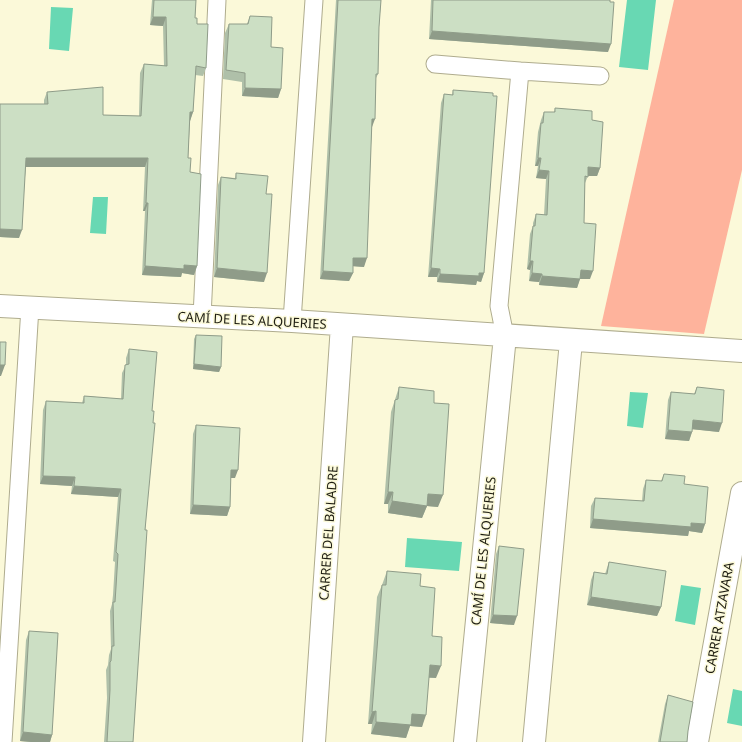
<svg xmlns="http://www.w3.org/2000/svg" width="742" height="742" font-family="'Noto Sans',sans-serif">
  <rect width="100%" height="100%" fill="#fbf9d9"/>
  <path fill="#feb39c" d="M674,0H742V170L704,334L601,326Z"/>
  <path fill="#68d8b3" d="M627,0H656L648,70L619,67Z
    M51,7L73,8L69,51L49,49Z
    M93,197H108L106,234L90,233Z
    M630,392L648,393L643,428L627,426Z
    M407,538L462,542L459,571L405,567Z
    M681,585L701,588L695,625L675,621Z
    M733,689L742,691V726L727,723Z"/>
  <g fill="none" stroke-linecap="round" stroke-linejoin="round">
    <g stroke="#afac8e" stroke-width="19">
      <path id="lane" d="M435,64L520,71L499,306L505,336
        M520,71L600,76
        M202,317L217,0
        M292,321L314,0
        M3,742L30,307"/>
    </g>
    <g stroke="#afac8e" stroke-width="24">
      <path id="street" d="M0,306L292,321L742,351
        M314,742L342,325
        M465,742L505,336
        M534,742L571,341
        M697,742L742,493"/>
    </g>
    <use href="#lane" stroke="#fff" stroke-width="17"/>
    <use href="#street" stroke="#fff" stroke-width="22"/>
  </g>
  <path fill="#afc0a9" d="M152,0H196L195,18L206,68L203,76L195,75L193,112L190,121L188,158L190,172L197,266L194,275L182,273L181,277L142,275L145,211H143L145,167H26L19,238L0,237L44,104V100L47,92L103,115L139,116L140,73L144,64L164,66L163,26L150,25Z
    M336,0H381L379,27L378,74L376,78L372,127L364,267L353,266V273L349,281L320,279Z
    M431,0H610L608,52L429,39Z
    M250,16L271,47L281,89L278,98L242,96V82L223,79L225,33L229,24H247Z
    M453,90L484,273L481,282L477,281L476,285L437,282V277H428L441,103L444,94L452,95Z
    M555,108L592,120L600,168L597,176H588L585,183L584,223L590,279H580L577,288L539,285V282L529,281L530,270L527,269L530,234L533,226V223L536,214L544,215L546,179L536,178L538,166H535L538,132L541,120L544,112H554Z
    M236,173L266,194L264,282L214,277L218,185L221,177L235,178Z
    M196,335L221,367L219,372L193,369L194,339Z
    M129,349L152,411L133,742H104L107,698L106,670L108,665L109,655L111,649L110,611L112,604L113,595L115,562L113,561L118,497L71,494L72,486L40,484L43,410L46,401L82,403L84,396L121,399L122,373L126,365V358Z
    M399,387L438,507L427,506L422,518L388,513V504H384L391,412Z
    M697,387L719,432L692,429V432L689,441L665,439L668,400L671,392L694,394Z
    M196,425L235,478H231L230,507L227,516L190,514L193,434Z
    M664,474L684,484L705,524L702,533L689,531L688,536L590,528L591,506L595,498L642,501L643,489L646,480L661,481Z
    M499,546L514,625L490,623L496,554Z
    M609,562L661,607L657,616L587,605L591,580L594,572L605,574Z
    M387,571L420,586L432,636L436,678H429L422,727L410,726L406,738L371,734L372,724H368L377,597L382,585Z
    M29,631L52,735L50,742H31L20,741L26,640Z
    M668,695L688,731L687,742H658L665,704Z"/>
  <path fill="#8f9c89" d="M153,17H166L163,26L150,25Z
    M432,31L611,44L608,52L429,39Z
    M245,88L281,89L278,98L242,96Z
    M190,112H193L190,121Z
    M372,119H375L372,127Z
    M26,158H148L145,167H23Z
    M538,158H541L538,166H535Z
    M588,167L600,168L597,176H585Z
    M539,170L549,171L546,179L536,178Z
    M146,203H148L145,211H143Z
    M0,229L22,230L19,238L0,237Z
    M353,258H367L364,267L350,266Z
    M530,261H533L530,270L527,269Z
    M184,265L197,266L194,275L182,273L181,277L142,275L145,266Z
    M217,268L267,273L264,282L214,277Z
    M431,268L440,269L437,277H428Z
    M581,270L593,271L590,279H578Z
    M323,271L353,273L349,281L320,279Z
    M479,273H484L481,282L477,281L476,285L437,282L440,274Z
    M532,273L542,274L539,282L529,281Z
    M542,276L580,279L577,288L539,285Z
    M194,364L221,367L219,372L193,369Z
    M0,365H5L1,376H0Z
    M693,420L722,423L719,432L690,429Z
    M668,430L692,432L689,441L665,439Z
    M231,470H238L235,478H228Z
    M43,476L75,477L72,486L40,484Z
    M74,486L121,489L118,497L71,494Z
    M388,492H393L388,504H384Z
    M428,494L443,495L438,507L427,506L422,518L388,513L392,501Z
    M193,505L230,507L227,516L190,514Z
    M593,519L691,523L705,524L702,533L689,531L688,536L590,528Z
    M591,597L661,607L657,616L587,605Z
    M493,615L517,616L514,625L490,623Z
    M430,665L441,666L436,678L426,677Z
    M376,711L372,724H368L372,712Z
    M412,714L426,715L422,727L410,726L406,738L371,734L376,722Z
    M23,732L52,735L50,742H31L20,741Z"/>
  <path fill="#ccdfc4" stroke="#8f9c89" d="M154,0H196L195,18H197V24H208L206,68L196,66L193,112H190L188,158H191L190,172L201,174L197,266L184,265V269L145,266L148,203H146L148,158H26L22,230L0,229V104H48L47,92L103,87V115L141,116L144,64L167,66L166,17H153Z
    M338,0H381L379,27L378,74H376L375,119H372L367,258H353V273L323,271Z
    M433,0H610V2H614L611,44L432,31Z
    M250,16L272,17L271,47L283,48L281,89L245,88V73L226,70L229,24H248Z
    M453,90L493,93V96H497L484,273H479V276L440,274V269L431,268L444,94L453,95Z
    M555,108L592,111V120L603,122L600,168L588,167V177L585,176L584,223L596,224L593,271L581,270L580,279L542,276V274L532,273L533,261H530L533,226H535L536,214L547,215L549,171L539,170L541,158H538L541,123H543L544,112H555Z
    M236,173L268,176L266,194H272L267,273L217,268L221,177L236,179Z
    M196,335L222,336L221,367L194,364Z
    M0,342H6L5,365H0Z
    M129,349L157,352L152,411H154L153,423H155L145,530H147L133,742H107L110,690V662L111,661L112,646H114L113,602H115L116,587L118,554L116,552L121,489L74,486L75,477L43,476L46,401L84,403V396L123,399L125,365L129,364Z
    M399,387L434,391V403L449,404L443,495L428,494L427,506L392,501L393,492H388L395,400L398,399Z
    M697,387L724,390L722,423L693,420L692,432L668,430L671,392L695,394Z
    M196,425L240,428L238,470H231L230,507L193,505Z
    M664,474L685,476L684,484L708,487L705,524L691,523V527L593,519L595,498L644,501L646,480L662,481Z
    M499,546L524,549L517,616L493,615Z
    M609,562L666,571L661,607L591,597L594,572L607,574Z
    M387,571L421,574L420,586L435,588L432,636L442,637L441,666L430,665L426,715L412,714L411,725L376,722V711L372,712L382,585H386Z
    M29,631L58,633L52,735L23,732Z
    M668,695L693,702L688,731L687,742H660Z"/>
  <g text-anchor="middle" stroke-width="3" stroke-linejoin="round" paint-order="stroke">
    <g font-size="13" fill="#1e1d12" stroke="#fbf9d9">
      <text transform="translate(252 320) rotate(3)" y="5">CAMÍ DE LES ALQUERIES</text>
      <text transform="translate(328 533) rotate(-86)" y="5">CARRER DEL BALADRE</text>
      <text transform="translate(483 551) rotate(-84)" y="5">CAMÍ DE LES ALQUERIES</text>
      <text transform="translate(719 618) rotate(-80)" y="5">CARRER ATZAVARA</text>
    </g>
  </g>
</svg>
